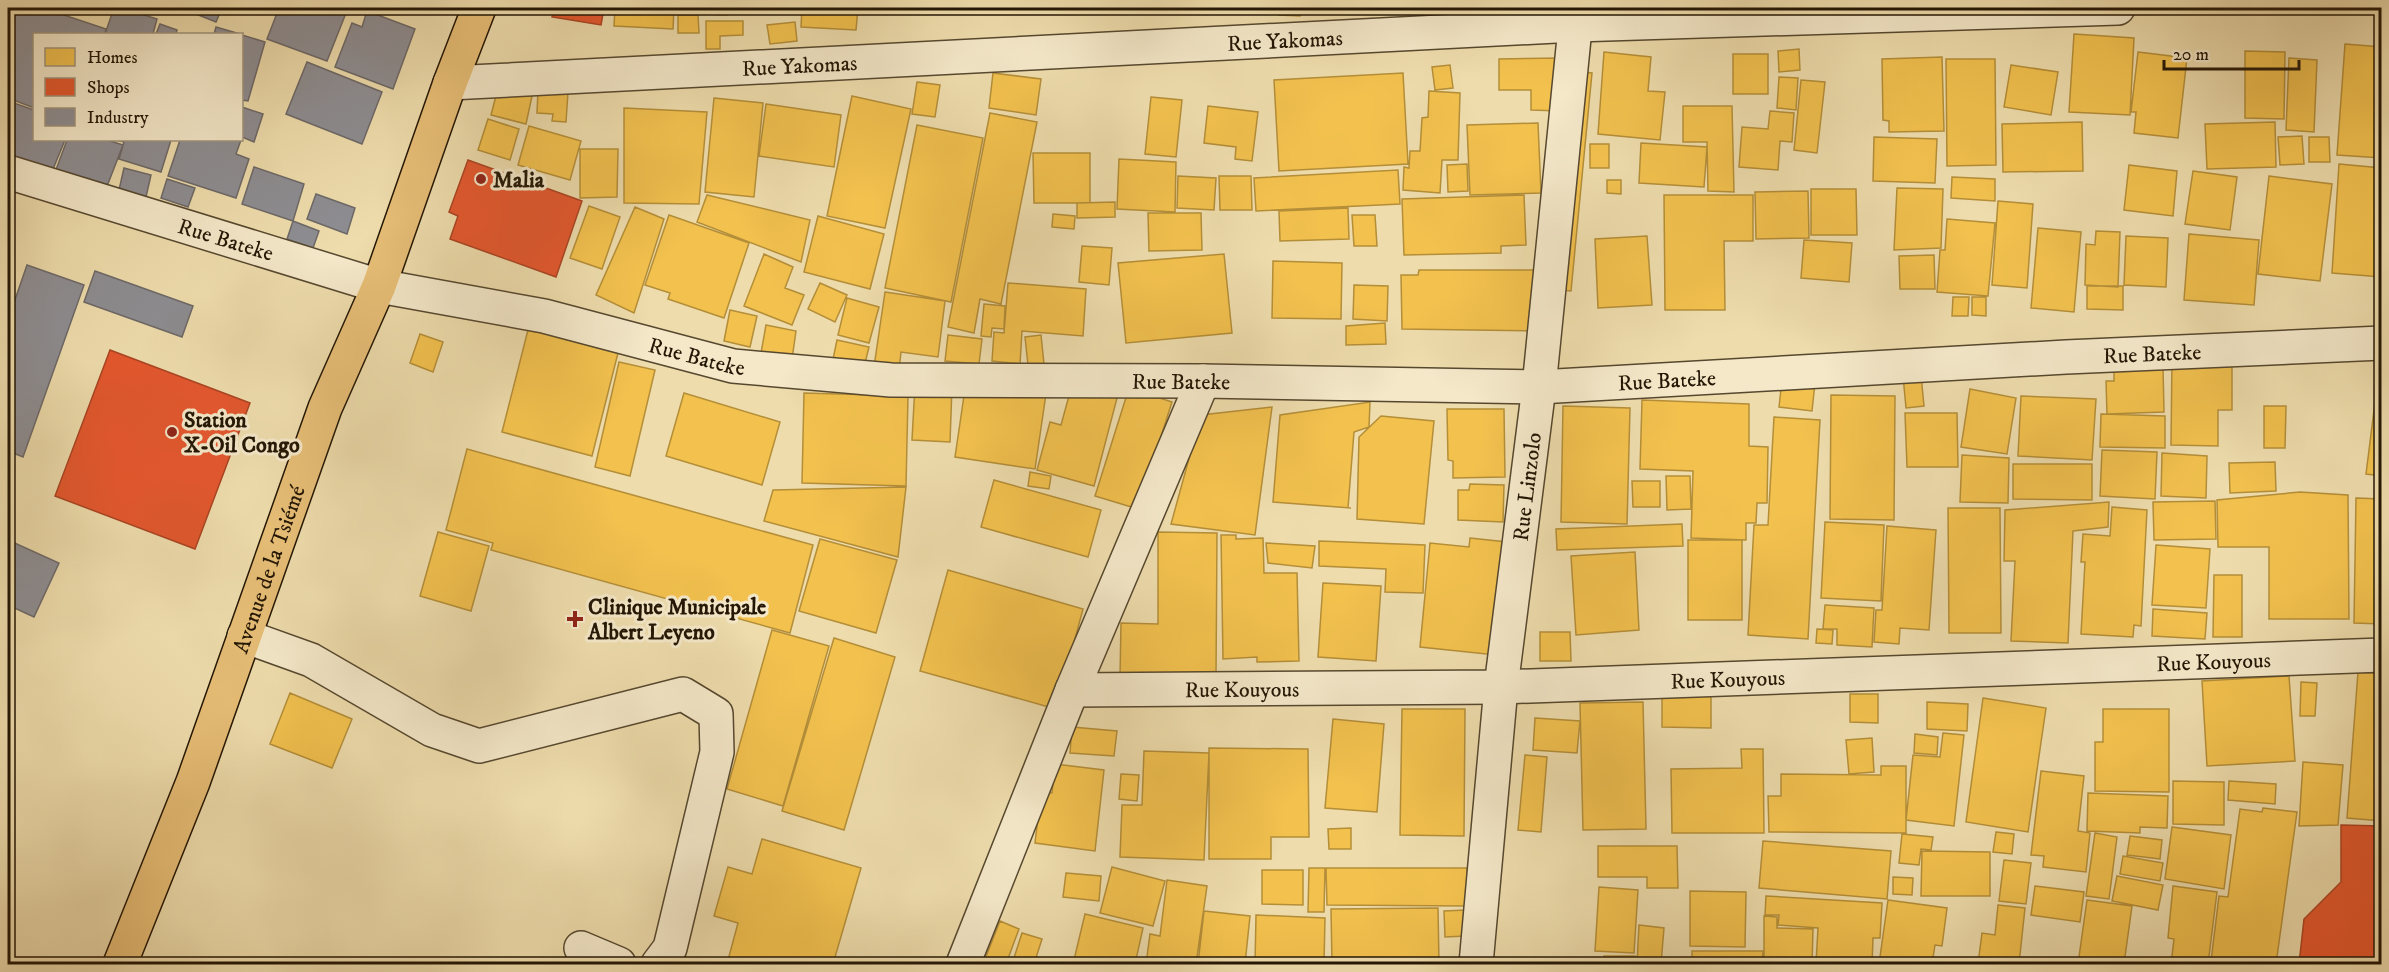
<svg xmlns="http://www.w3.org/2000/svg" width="2389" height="972" font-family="'IM FELL DW Pica',serif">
  <rect width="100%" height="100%" fill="#eedcac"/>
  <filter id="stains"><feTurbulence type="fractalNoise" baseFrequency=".00333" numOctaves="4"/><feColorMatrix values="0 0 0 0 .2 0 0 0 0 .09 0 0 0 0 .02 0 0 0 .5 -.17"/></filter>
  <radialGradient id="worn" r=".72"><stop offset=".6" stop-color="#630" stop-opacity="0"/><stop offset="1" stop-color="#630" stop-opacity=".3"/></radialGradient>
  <path fill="#f2c14e" stroke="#b48e38" stroke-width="1.5" d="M615,8H674L673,29L614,26Z
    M677,8H727V15L677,13Z
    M802,8H858L856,30L801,27Z
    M1081,8H1159V11L1082,12Z
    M1279,8H1301L1300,16L1279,15Z
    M1480,8H1493V15H1480Z
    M1504,8H1564V11L1524,9L1523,24L1503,22Z
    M678,15H698L699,33H678Z
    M706,21H743V35L720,36V49H706Z
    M795,22L797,41L770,44L767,25Z
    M2074,34L2134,38L2130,115L2069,112Z
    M2345,44L2382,47V158L2337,155Z
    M1799,49L1800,70L1779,72L1778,51Z
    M2245,51L2285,52L2284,119L2245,118Z
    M1604,52L1651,57L1648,91L1665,92L1660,140L1598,134Z
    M2138,52L2187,58L2178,138L2134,133L2136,112H2131Z
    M1733,54H1768V94H1733Z
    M1942,57L1944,131L1889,132V121L1883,120L1882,59Z
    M1560,58V111L1531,110V90H1499V59Z
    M2289,58L2317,60L2314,132L2286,130Z
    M1946,59H1995L1996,165L1947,166Z
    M1450,65L1453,88L1435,90L1432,67Z
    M2011,65L2058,72L2051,115L2004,107Z
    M1573,71L1592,73L1571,291L1551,289Z
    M993,73L1041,79L1036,115L989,108Z
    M1403,73L1408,164L1279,171L1274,80Z
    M1779,77L1798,78L1796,110L1777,108Z
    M1801,80L1825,82L1817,153L1794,150Z
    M917,82L940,85L935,117L912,114Z
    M498,88L532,96L526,124L491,115Z
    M538,90L568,92L566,122L552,121L553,114L537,113Z
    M1429,91L1460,93L1458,160H1442L1440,193L1403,190L1404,167L1409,168L1410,151H1420L1422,118L1428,117Z
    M852,96L911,109L885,228L827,216Z
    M1151,97L1182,100L1176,157L1145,154Z
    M714,98L763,103L754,197L705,192Z
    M766,104L841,115L834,167L759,156Z
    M1208,106L1258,112L1252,161L1235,159L1236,147L1204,143Z
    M1683,106H1732L1734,192L1708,191L1707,142H1683Z
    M624,108L707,112L699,204L624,203Z
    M1770,111L1794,113L1792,142L1780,141L1778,170L1739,167L1742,127L1768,129Z
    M990,113L1037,122L1001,304L980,299L974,333L948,327Z
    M488,119L519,129L510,160L478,150Z
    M2082,122L2083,171L2003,172L2002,124Z
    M2275,122L2276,167L2207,169L2205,124Z
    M1538,123L1541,193L1470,195L1467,125Z
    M917,125L983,138L951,302L885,288Z
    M529,126L581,141L570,180L518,165Z
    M2302,136L2304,164L2280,165L2278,137Z
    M1874,137L1937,139L1935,183L1873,181Z
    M2309,137H2329L2330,162H2309Z
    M1641,143L1707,147L1704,187L1639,183Z
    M1590,144H1609V168H1590Z
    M580,149H618L617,197L580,198Z
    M1033,153H1090V203H1034Z
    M1119,159L1176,162L1175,212L1117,209Z
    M1467,164L1468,191L1448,192L1447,165Z
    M2339,164L2382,168V277L2332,273Z
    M2129,165L2177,171L2173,216L2124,210Z
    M1398,170L1400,204L1256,211L1254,178Z
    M2193,171L2237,177L2230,230L2185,224Z
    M1178,176L1216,178L1214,210L1177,208Z
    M1219,176H1251L1252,210H1220Z
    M2269,176L2332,184L2320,281L2258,274Z
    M1952,177L1995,179V201L1951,198Z
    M1607,180H1621V194L1607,193Z
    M1897,188L1943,189L1941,248L1894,250Z
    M1811,189H1856L1857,235H1811Z
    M1808,191L1809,238L1756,239L1755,192Z
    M707,195L810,220L801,262L697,222Z
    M1524,195L1526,245L1501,246V253L1404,255L1402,199Z
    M1664,195H1753V241H1724L1725,310H1665Z
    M1998,201L2033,204L2027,288L1992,285Z
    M1115,202V217L1077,218V203Z
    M589,206L620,217L602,269L570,258Z
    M635,207L664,219L634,313L596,295Z
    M1348,208L1349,239L1280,241L1279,211Z
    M1148,213H1201L1202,250L1149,251Z
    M1053,214L1075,216L1074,229L1052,227Z
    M669,215L749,243L724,318L668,299L670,293L645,285Z
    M1352,215H1375L1377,246H1354Z
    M818,216L884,234L870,289L804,272Z
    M1947,219L1995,223L1988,296L1937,292L1940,250H1945Z
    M2038,228L2081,232L2074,312L2031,308Z
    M2096,231L2120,232L2118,287L2085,285L2086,244L2095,245Z
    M2189,234L2259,240L2254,305L2184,300Z
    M1647,236L1652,305L1598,308L1595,239Z
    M2126,236L2168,238L2166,287L2124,285Z
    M1804,240L1852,243L1849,282L1801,278Z
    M1082,246L1112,248L1109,285L1079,282Z
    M764,254L793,267L785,288L804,295L792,325L744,306Z
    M1224,254L1232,333L1126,343L1118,263Z
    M1934,255L1935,289H1900L1899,256Z
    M1273,261L1342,263L1341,319L1272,318Z
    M1419,270H1540L1536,331L1402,329L1401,275H1418Z
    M820,283L847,295L835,322L808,309Z
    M1008,283L1086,289L1083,336L1022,331L1020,364L992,361L994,332L1004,333Z
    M1354,285L1388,286L1387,321L1353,319Z
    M2087,286H2123V310L2087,309Z
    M885,292L945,301L938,357L901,352L899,371L874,367Z
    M1953,297H1969L1968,316H1952Z
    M1972,297H1986V316L1972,315Z
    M847,298L879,307L869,343L838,335Z
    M984,304L1005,306L1004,329L992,328L991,337L981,336Z
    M730,310L757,316L750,347L724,341Z
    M1385,323L1386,344L1346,345V326Z
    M766,325L796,331L792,359L761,353Z
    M529,326L619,349L592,456L502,432Z
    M420,334L443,342L433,372L410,363Z
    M948,335L982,339L979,364L945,361Z
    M1041,335L1044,364L1028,365L1025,337Z
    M837,340L869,347L863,371L832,364Z
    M2172,357H2232V410H2218V446L2171,445Z
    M619,362L655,370L630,476L595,467Z
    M2163,367L2164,412L2107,414L2106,381H2114V368Z
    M1921,375L1924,406L1906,408L1903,376Z
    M1782,380L1815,383L1812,411L1779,407Z
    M966,382L1046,394L1035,469L955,457Z
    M915,385L952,387L950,442L912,440Z
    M1072,385L1117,398L1094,486L1037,470L1050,422L1061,425Z
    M1129,388L1172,402L1138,509L1095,496Z
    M1970,389L2016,398L2007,454L1961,447Z
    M684,393L780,422L762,485L666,456Z
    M804,393L908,396L906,486L802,483Z
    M1831,395L1895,396L1894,520L1830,519Z
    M2021,396L2096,399L2092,460L2018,456Z
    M1642,400L1749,404V446L1768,447L1767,503H1757L1756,523H1746V540L1691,538L1693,471L1640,469Z
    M1370,402L1369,427L1354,432L1348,508H1351L1273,502L1280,415Z
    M2375,402L2382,403V476L2366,474Z
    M1563,406L1630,408L1627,524L1561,522Z
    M2264,406H2286L2285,448H2264Z
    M1272,407L1255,535L1171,524L1201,415Z
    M1447,409H1504L1505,477L1453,478V461L1448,460Z
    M1905,413H1957L1958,467H1907Z
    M2101,414L2165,416V448L2100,447Z
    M1381,416L1434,421L1424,524L1357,519L1359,437Z
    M1774,417L1820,420L1808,639L1748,635L1754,525H1768Z
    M467,449L813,545L790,633L491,550L493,543L446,530Z
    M2102,450L2157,452L2155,499L2100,496Z
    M2162,453L2207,456L2206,498L2161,496Z
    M1962,455L2009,458L2008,503L1960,502Z
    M2275,462L2276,491L2230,493L2229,463Z
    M2013,464H2092V500L2013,499Z
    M1030,472L1051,476L1049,489L1028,486Z
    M1666,476H1690L1691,509L1667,510Z
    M994,480L1101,510L1088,557L981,527Z
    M1632,481H1660V507H1633Z
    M1470,484L1504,485L1503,522L1458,520V490H1469Z
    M906,487L898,557L764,521L773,490Z
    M2300,492L2348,495L2349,619H2269V547H2218L2217,500Z
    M2356,498L2382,499V624L2354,623Z
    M2215,501L2216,539L2154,540L2153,502Z
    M2109,502L2108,527L2073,531L2068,643L2011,641L2015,561H2004L2005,510Z
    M2112,507L2147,510L2141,626L2134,625L2133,637L2081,634L2085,562H2081L2083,534L2110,536Z
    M1948,508H2000L2001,633H1949Z
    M1825,522L1884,525L1881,601L1821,598Z
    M1682,524L1683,546L1557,550L1556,529Z
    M1887,526L1936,530L1929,630L1900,628L1899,644L1874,642L1876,610H1882Z
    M438,532L489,546L471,611L420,596Z
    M1158,532L1217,533L1216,677L1120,676L1121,623L1158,624Z
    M1221,535H1236V539L1263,538L1264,573H1297L1299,661L1257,662V657L1223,659Z
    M1470,538L1507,542L1496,655L1420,647L1430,543L1469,547Z
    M820,539L897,560L876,633L799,611Z
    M1688,540H1742V620H1688Z
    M1319,541L1425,545L1423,593L1385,592L1386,569L1319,566Z
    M1266,543L1315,546L1312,568L1268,563Z
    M2156,545L2210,549L2206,608L2152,605Z
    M1635,552L1639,630L1576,635L1571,556Z
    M948,570L1083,609L1056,709L920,671Z
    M2214,575H2242V637H2213Z
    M1323,583L1381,586L1376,661L1318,657Z
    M1825,605L1874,608L1872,647L1837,645V629H1823Z
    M2153,609L2207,613L2205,639L2152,636Z
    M1817,629L1833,630L1832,644L1816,643Z
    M772,630L829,646L783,806L727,789Z
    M1540,632H1570L1571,661H1540Z
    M834,638L895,657L844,830L782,811Z
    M2358,672L2382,674V821L2347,818Z
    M2289,676L2295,761L2207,766L2202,681Z
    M2301,682L2317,683L2315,716H2300Z
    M290,693L352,719L332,768L270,744Z
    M1850,694H1878V723L1850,722Z
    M1662,695L1711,696V728L1662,727Z
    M1983,698L2046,708L2028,832L1966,822Z
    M1643,702L1646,829L1583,830L1580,703Z
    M1927,702L1968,704L1967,731L1927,729Z
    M1402,709H1465L1464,836L1400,835Z
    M2103,709H2169V792L2095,791V742H2103Z
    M1535,718L1580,721L1577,753L1533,750Z
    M1333,719L1384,724L1377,812L1325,808Z
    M1072,727L1117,731L1114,756L1070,753Z
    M1943,733L1964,735L1954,826L1906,820L1913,755L1940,757Z
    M1915,734L1938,737L1937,755L1914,753Z
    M1872,738L1874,772L1849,774L1846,740Z
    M1209,748L1308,749L1309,837H1271V859H1209Z
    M1741,749H1763L1764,833H1672L1671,769L1742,768Z
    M1144,751L1209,753L1204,860L1120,857L1122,805H1142Z
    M1525,755L1547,757L1541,832L1518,830Z
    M2303,762L2343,765L2338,825L2299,826Z
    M1055,764L1104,770L1095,851L1035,843L1041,792L1052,793Z
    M1881,766H1906V833L1769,832L1768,796H1781V774L1881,775Z
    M2041,771L2084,776L2078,831L2090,833L2086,872L2043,867L2044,856L2031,855Z
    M1121,774L1139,775L1137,801L1119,799Z
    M2173,781L2224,782V825L2173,824Z
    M2229,781L2276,784L2275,804L2228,800Z
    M2088,793L2168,796L2167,828L2140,827V833L2087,831Z
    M2263,808L2297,812L2276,964H2240L2211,961L2219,896L2228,897L2240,809L2262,812Z
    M2172,827L2231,835L2224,889L2165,879Z
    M1351,828V849H1329L1328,829Z
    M1996,832L2014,834L2012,854L1993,852Z
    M2095,833L2117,837L2109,899L2086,896Z
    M1902,834L1933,837L1931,850L1921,849L1919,865L1899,863Z
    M2130,836L2162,840L2160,859L2127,855Z
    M762,839L861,868L833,964H742L728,960L738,923L714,916L728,867L752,874Z
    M1763,841L1891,851L1887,899L1759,888Z
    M1598,846H1677L1678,888H1647V877H1598Z
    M1922,851L1990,852V896H1921Z
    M2123,856L2163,863L2160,881L2120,874Z
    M2004,860L2031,863L2026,904L1999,901Z
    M1112,867L1165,881L1153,926L1100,913Z
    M1309,868H1325L1324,912H1308Z
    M1326,868H1467L1468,906L1327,905Z
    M1262,870H1303V905L1262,904Z
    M1066,873L1101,876L1099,901L1063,897Z
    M2117,876L2163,885L2158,910L2112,901Z
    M1893,877L1913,878L1912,895L1893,894Z
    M1167,880L1207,886L1196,964H1146L1150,934L1160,936Z
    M2035,886L2084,892L2080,922L2031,915Z
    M2173,886L2217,892L2208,964H2171L2174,939L2168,938Z
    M1599,887L1638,890L1634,953L1595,951Z
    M1690,891L1746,892L1745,947L1690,946Z
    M1766,896L1882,903L1880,938H1873L1872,964H1816L1818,928L1778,925L1779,915H1765Z
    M1888,900L1947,908L1942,946L1935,945L1932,964H1879Z
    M2087,900L2132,906L2124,964H2078Z
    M1998,905L2025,908L2019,964H1978L1982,933L1995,935Z
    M1438,908L1439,964H1332L1331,909Z
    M1466,910V936L1445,937L1444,911Z
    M1204,911L1250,916L1245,964H1198Z
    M1085,914L1143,928L1135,964H1073Z
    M1256,915L1325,918L1324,964H1255Z
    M1764,916L1777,917V928L1813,929L1812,964H1764Z
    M1000,921L1019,929L1006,964H983Z
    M1639,925L1664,928L1661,964H1637Z
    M1022,933L1042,939L1034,964H1012Z
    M1692,951H1763L1762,964H1692Z
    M1604,956H1635V964H1604Z"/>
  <path fill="#e4572e" stroke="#a42" stroke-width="1.5" d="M554,8H604L601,25L552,17Z
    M468,160L582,201L556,277L450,239L458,216L449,212Z
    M110,350L250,403L195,549L55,496Z
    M2341,825L2382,826V964H2299L2304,919L2341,882Z"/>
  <path fill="#8d8d92" stroke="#6d6968" stroke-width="1.5" d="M8,8H43L106,29L105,34H34V108L8,98Z
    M114,8H122L157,19L153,34H105Z
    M181,8H222L216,22Z
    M279,8H348L327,61L267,39Z
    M367,11L415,29L393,89L335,67L352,23L362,27Z
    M160,24L177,30L176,34H156Z
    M216,27L240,34H214Z
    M242,35L265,42L248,101L242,100Z
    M307,62L382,92L362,144L286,114Z
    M8,101L34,110V140H65L51,174L8,160Z
    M242,107L263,114L254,142L242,137Z
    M67,140H107L123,145L104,194L54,175Z
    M117,140H171L161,172L119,159L124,142Z
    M180,140H241L236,154L249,159L236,198L168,176Z
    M254,167L304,184L293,221L242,204Z
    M124,168L151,175L146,197L119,190Z
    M167,179L195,188L188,207L161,198Z
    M316,194L355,208L347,234L307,219Z
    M293,221L319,231L313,248L287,239Z
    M27,265L84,285L23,457L8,451V320Z
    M95,271L193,306L182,337L84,302Z
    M8,540L59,563L34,617L8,605Z"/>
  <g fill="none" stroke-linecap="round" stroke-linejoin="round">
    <g stroke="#56482f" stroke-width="36">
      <g id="minor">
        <path id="s1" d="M450,83L1575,25L2118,8"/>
        <path id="s2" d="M8,172L379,286L544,316L733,366L891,380L1203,381L1539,387L2066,357L2382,343"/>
        <path d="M244,636L311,660L432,730L479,746L683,694L716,714L717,752L670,948L658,964"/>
        <path id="s3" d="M1072,690L1501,687L2382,655"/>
        <path d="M581,948L619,964"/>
        <path d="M963,964L1072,690L1203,381"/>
        <path id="s4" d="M1476,964L1501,687L1539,387L1577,8"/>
      </g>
    </g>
    <g stroke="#231605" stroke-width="36">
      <g id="major">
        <path id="s5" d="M120,964L193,782L325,408L379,286L450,83L479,8"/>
      </g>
    </g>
    <use href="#minor" stroke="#f4e8c9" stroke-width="33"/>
    <use href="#major" stroke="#e7be76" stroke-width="33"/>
  </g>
  <g fill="#8f2418" stroke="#f4e8c9" stroke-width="2">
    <circle cx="481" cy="179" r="6"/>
    <circle cx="172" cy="432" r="6"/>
    <path d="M572 610h6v6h6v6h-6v6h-6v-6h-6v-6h6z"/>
  </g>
  <g text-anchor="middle" stroke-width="6" stroke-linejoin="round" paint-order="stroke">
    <g font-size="22" fill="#231605" stroke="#f4e8c9">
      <text dy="8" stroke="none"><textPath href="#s1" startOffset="836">Rue Yakomas</textPath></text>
      <text dy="8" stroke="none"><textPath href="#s1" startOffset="350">Rue Yakomas</textPath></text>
      <text dy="8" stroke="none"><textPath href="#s2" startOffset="228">Rue Bateke</textPath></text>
      <text dy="8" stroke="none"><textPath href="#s2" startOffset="2172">Rue Bateke</textPath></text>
      <text dy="8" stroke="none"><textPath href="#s2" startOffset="714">Rue Bateke</textPath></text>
      <text dy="8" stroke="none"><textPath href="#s2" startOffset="1686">Rue Bateke</textPath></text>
      <text dy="8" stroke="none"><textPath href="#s2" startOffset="1200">Rue Bateke</textPath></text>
      <text dy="8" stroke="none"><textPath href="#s4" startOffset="480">Rue Linzolo</textPath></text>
      <text dy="8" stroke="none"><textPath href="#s5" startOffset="422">Avenue de la Tsiémé</textPath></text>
      <text dy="8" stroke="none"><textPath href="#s3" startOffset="1142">Rue Kouyous</textPath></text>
      <text dy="8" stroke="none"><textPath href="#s3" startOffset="656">Rue Kouyous</textPath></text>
      <text dy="8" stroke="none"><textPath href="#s3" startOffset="170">Rue Kouyous</textPath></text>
    </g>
    <g font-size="22" font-weight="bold" fill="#231605" stroke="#f4e8c9" text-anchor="start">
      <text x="493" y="187">Malia</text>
      <text x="184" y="427">Station<tspan x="184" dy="25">X-Oil Congo</tspan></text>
      <text x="588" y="614">Clinique Municipale<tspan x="588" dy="25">Albert Leyeno</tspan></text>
    </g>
  </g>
  <rect width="2389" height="972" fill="none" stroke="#eedcac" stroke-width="30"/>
  <rect x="9" y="9" width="2371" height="954" fill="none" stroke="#231605" stroke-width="3"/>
  <rect x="15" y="15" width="2359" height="942" fill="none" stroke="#231605" stroke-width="1.5"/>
  <rect x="33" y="33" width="210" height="108" fill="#f4e8c9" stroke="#a0947b" stroke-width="1.5"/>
  <rect x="45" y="48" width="30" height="18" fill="#f2c14e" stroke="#a0947b" stroke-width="1.5"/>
  <text x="87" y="63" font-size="18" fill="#231605">Homes</text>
  <rect x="45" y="78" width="30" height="18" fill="#e4572e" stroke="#a0947b" stroke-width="1.5"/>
  <text x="87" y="93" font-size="18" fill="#231605">Shops</text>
  <rect x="45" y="108" width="30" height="18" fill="#8d8d92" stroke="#a0947b" stroke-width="1.5"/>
  <text x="87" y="123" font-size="18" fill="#231605">Industry</text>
  <path d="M2164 60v9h135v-9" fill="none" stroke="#231605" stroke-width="3"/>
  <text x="2173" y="60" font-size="18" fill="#231605" stroke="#f4e8c9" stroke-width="4.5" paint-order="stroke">20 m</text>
  <rect width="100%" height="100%" filter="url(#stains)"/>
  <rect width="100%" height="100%" fill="url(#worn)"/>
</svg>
